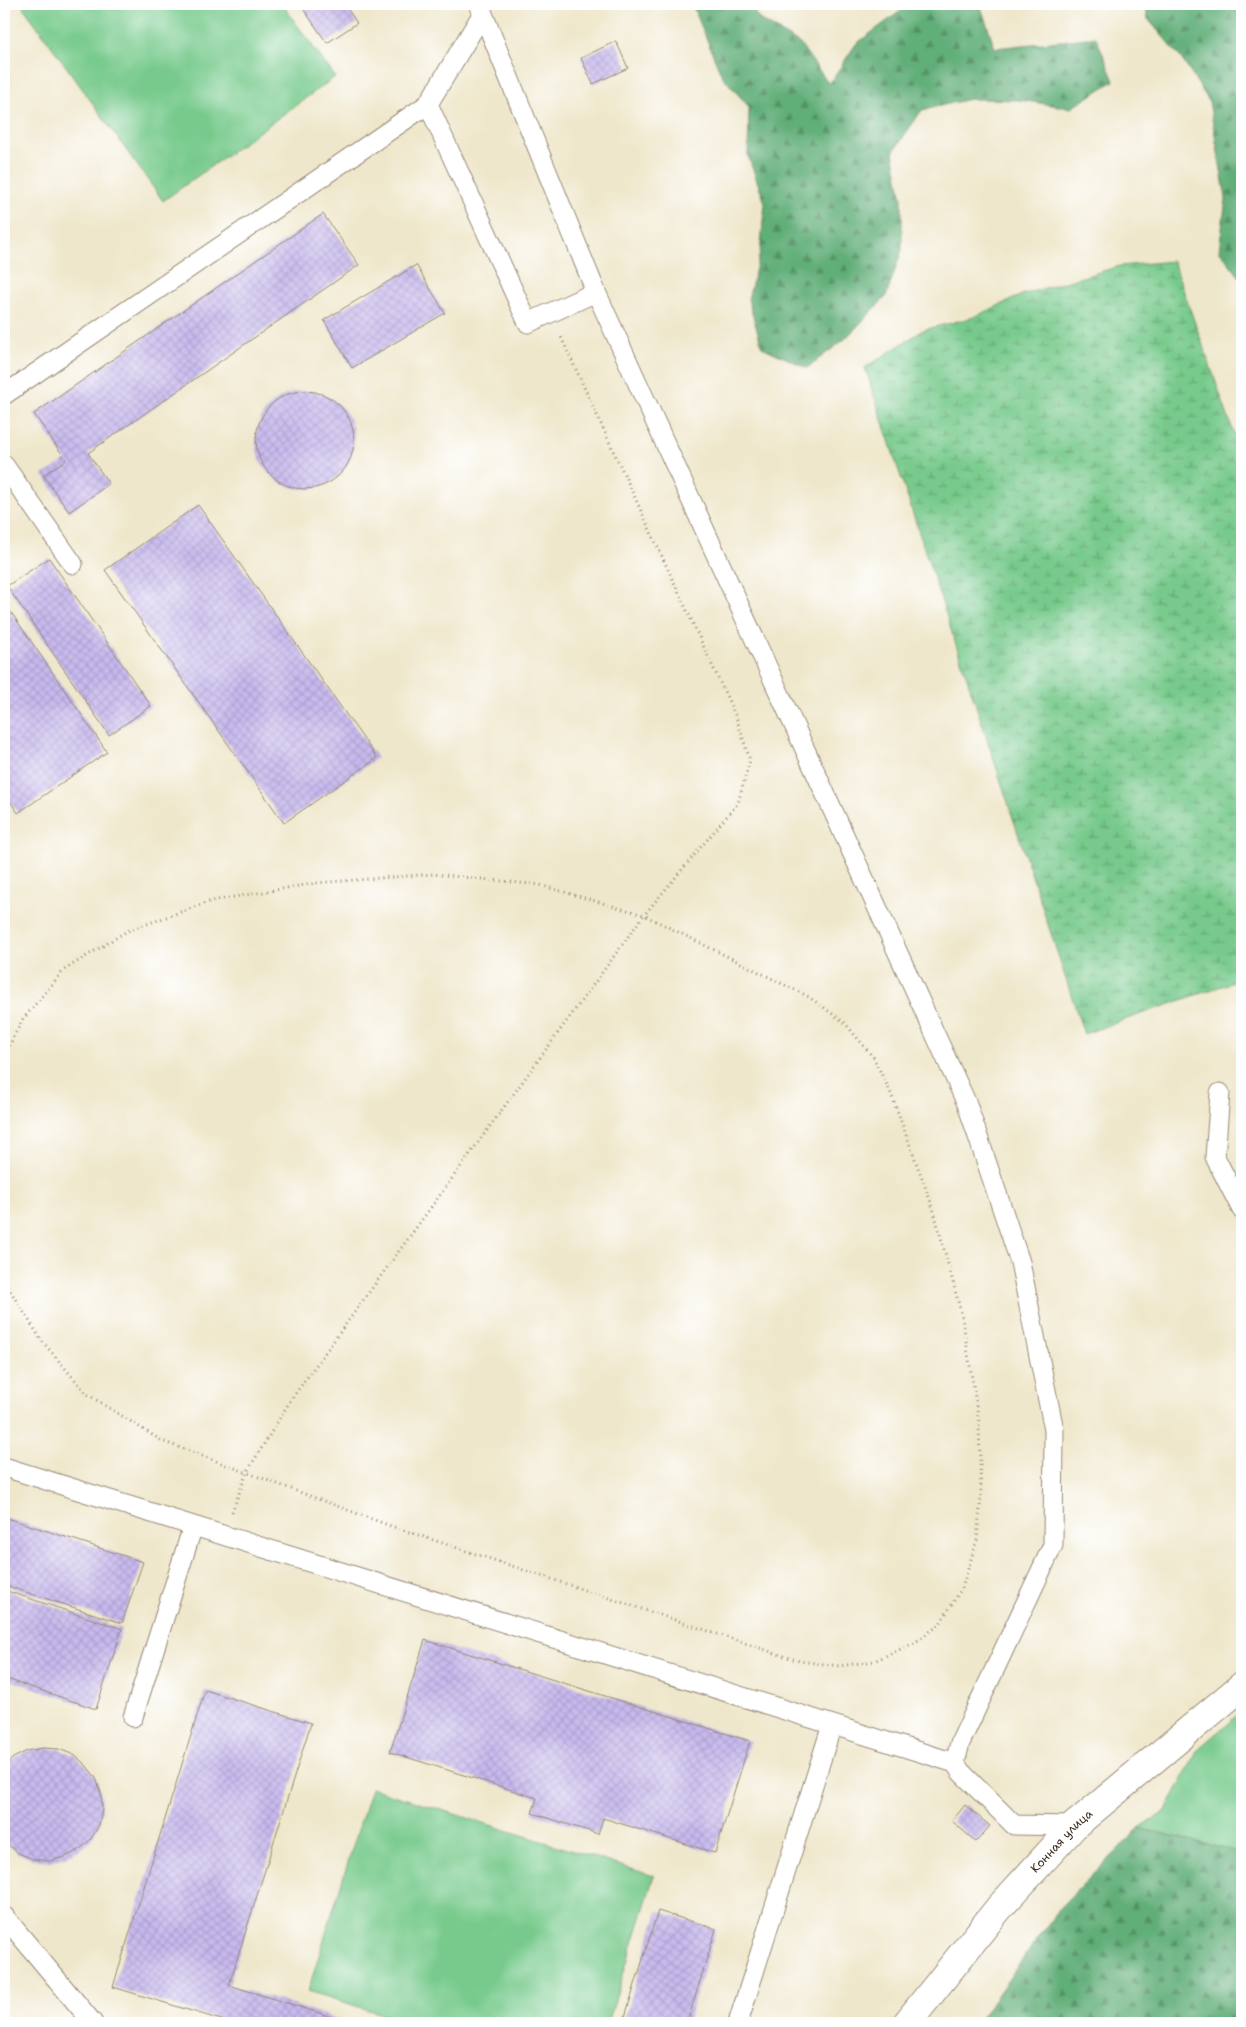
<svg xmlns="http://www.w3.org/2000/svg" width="1246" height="2027" font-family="'Shantell Sans',sans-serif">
  <defs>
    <pattern id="forest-firs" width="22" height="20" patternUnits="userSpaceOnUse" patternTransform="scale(1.25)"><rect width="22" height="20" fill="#61ae78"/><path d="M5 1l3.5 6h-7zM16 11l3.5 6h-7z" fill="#518e62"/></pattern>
    <pattern id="wetland-marsh" width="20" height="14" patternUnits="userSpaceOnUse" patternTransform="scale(1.25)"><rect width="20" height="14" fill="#77ca8c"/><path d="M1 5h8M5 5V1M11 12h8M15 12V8" fill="none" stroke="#63a472"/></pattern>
    <pattern id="building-cross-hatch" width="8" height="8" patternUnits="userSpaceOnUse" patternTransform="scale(1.25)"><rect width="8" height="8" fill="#c7b9ee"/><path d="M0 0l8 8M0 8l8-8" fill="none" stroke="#ac9fcc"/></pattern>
  </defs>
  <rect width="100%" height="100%" fill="#fff"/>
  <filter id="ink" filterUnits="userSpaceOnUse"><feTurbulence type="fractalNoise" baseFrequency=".02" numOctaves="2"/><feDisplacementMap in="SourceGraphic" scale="10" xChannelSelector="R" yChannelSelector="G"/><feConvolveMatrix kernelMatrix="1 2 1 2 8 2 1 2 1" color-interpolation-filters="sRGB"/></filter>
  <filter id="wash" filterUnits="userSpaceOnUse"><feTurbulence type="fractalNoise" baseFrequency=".0096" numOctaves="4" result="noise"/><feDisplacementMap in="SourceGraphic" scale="20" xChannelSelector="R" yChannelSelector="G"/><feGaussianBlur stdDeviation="1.12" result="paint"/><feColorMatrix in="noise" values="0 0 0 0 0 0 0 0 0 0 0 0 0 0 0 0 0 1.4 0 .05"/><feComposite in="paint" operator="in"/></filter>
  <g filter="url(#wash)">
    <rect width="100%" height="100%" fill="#efe7cb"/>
    <path fill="#77ca8c" stroke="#597a55" d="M21,4H282L335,77L163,201Z
      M1242,1711V1853L1139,1828L1165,1812L1198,1749Z
      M371,1788L654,1876L608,2023H410L308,1991Z"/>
    <path fill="url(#forest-firs)" stroke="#4e6c4b" d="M692,4H749L759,19L800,44L829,84L856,44L910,4H980L995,48L1096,37L1114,81L1071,108L1020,100L970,99L922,110L893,152L902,199V249L886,297L845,339L807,368L762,347L748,299L760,253L765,203L748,156L749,107L722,76Z
      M1145,4H1242V280L1219,250L1226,199L1209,101L1181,58L1148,19Z
      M1139,1828L1242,1853V2023H977L1061,1906Z"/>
    <path fill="url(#wetland-marsh)" stroke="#597a55" d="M1173,261L1242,456V979L1084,1034L865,368L923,330L974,317L1024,294L1120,266Z"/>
    <g id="blocks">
      <path fill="url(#building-cross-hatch)" d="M300,4H344L357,23L327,43Z
        M616,41L628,68L593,84L581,58Z
        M323,214L359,265L88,453L109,484L69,512L43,475L66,460L34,414Z
        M416,265L445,313L352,368L324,320Z
        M256 440a49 49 0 1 1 98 0a49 49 0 1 1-98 0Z
        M198,505L377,758L284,823L105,570Z
        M49,558L151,706L109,735L7,586Z
        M4,602L107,752L18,813L4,792Z
        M4,1517L143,1562L122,1623L4,1585Z
        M4,1590L122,1629L96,1709L4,1678Z
        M425,1640L750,1741L715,1853L603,1818L598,1834L532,1813L537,1798L390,1752Z
        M205,1690L311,1723L229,1985L351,2023H231L113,1987Z
        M43,1748L59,1749L74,1755L86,1765L96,1778L101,1793L102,1809L99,1825L91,1839L79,1850L65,1857L49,1861L33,1859L18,1853L4,1841V1767L13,1758L27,1751Z
        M965,1805L990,1826L976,1842L952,1821Z
        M658,1911L716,1929L687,2023H623Z"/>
    </g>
  </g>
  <g filter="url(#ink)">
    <use href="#blocks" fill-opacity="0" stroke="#958874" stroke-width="1"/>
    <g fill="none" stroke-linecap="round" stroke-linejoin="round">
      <g stroke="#958874" stroke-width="21">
        <path id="lane" d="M479,4L596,292L967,1104L1020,1262L1054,1430L1053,1545L960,1743L955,1763L961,1772L1014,1825L1074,1826
          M428,104L528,323L596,292
          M4,395L428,104L483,13
          M4,465L73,564
          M1220,1093L1215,1157L1242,1210
          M4,1467L955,1763
          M133,1717L193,1526
          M4,1916L93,2023
          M738,2023L832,1725"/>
      </g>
      <g stroke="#958874" stroke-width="30">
        <g id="street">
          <path id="s1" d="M907,2023L999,1908L1074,1826L1242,1686"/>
        </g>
      </g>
      <path stroke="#958874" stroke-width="3" stroke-dasharray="1 4" stroke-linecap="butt" d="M4,1055L23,1019L64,970L127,931L211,901L316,883L433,874L540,885L644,915L809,997L844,1022L873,1057L890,1091L933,1208L962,1316L979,1422L981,1496L977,1540L962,1588L939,1625L914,1643L874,1661L840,1666L799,1661L388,1525L162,1441L87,1394L42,1341L4,1281
        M232,1512L247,1472L292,1398L644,915L738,803L750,760L736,717L561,337"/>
      <use href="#lane" stroke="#fff" stroke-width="19"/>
      <use href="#street" stroke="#fff" stroke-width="28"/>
    </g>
  </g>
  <g text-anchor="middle" stroke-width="4.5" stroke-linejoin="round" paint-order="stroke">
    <g font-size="12" fill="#3b2a1e" stroke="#fff">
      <text dy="4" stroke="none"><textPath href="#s1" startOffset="239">Конная улица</textPath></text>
    </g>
  </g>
  <rect width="1246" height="2027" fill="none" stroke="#fff" stroke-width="20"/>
</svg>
